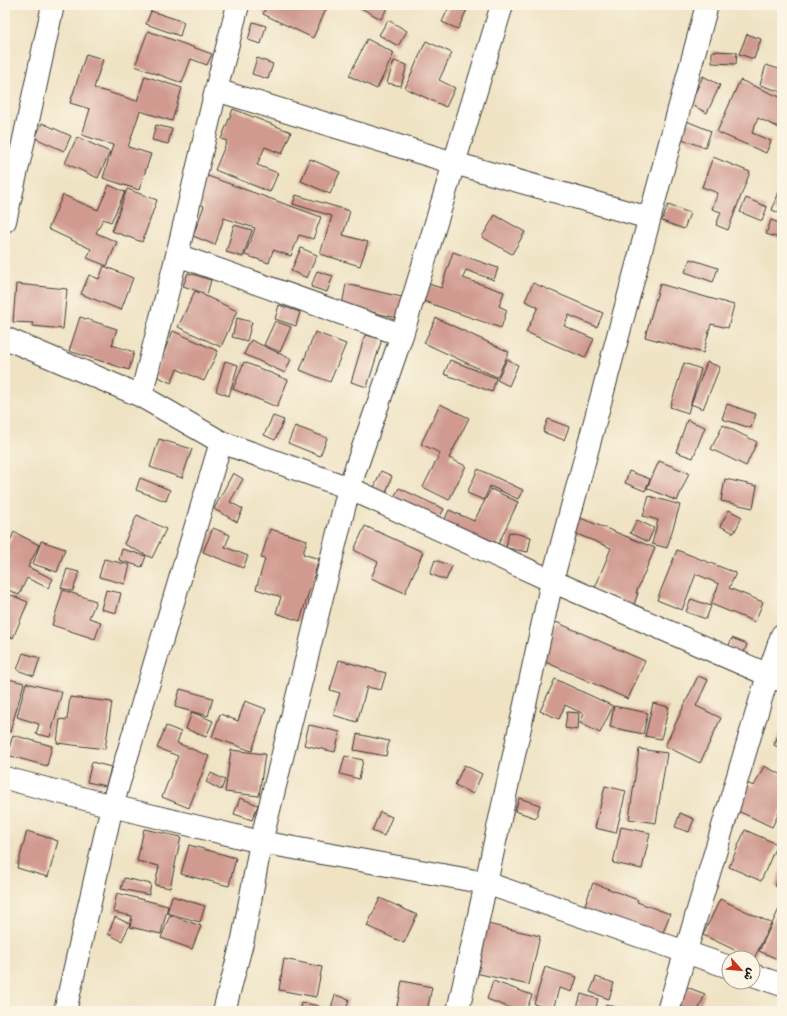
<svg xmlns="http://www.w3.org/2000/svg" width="787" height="1016" font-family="Itim,'Playpen Sans Arabic',sans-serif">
  <rect width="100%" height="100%" fill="#fcf5e5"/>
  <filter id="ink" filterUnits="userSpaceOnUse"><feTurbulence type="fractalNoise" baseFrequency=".025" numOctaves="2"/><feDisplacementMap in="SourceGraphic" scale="8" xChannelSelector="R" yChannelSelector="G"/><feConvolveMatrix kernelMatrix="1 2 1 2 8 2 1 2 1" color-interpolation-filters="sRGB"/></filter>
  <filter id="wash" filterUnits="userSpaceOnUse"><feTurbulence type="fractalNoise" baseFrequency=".012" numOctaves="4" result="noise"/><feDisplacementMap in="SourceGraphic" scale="16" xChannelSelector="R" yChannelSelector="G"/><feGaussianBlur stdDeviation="0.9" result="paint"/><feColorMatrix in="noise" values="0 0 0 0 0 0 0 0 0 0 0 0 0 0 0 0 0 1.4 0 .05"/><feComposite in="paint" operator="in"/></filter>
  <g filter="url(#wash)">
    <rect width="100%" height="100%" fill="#efe3c4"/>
    <g id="blocks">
      <path fill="#d09a90" d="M267,5H328L313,38L263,14Z
        M358,5H389L381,19L357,6Z
        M450,5H469L458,29L442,22Z
        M151,11L184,22L180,36L146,24Z
        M388,20L407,31L398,46L379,35Z
        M253,22L266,26L261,44L248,40Z
        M148,31L212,54L207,65L191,59L182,83L135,66Z
        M747,34L761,39L754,59L739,54Z
        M367,39L394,53L377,89L349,76Z
        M426,41L452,53L439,80L455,88L446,107L405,88Z
        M712,51L737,52L736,64L712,63Z
        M86,54L103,59L94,88L137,101L145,76L182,88L172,121L140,111L128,147L151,154L139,190L103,178L113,145L82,135L90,109L70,103Z
        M257,58L273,64L268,79L252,74Z
        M394,61L407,65L401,86L387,83Z
        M766,65L782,70V92L760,85Z
        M703,76L720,85L707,113L690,104Z
        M740,80L782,98V129L758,118L752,133L771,141L766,153L717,132Z
        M233,109L291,132L282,154L265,147L257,165L278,173L270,192L215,170L227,141L221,139Z
        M679,118L711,131L705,148L672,135Z
        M42,123L71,136L64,151L35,138Z
        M156,125L172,129L168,144L152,140Z
        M77,137L110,152L98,178L65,163Z
        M713,157L750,172L728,230L716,225L721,212L712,209L718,193L702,187Z
        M310,159L340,172L330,194L301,181Z
        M205,175L321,217L313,239L299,235L291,256L273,250L269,263L245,255L255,228L224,218L215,245L193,236L204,206L195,202Z
        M782,184V214L772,210Z
        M109,185L125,192L111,222L103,219L96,233L117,242L107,266L87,258L91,249L48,229L63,195L98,210Z
        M127,189L157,200L142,242L112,231Z
        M296,195L350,211L343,235L368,242L360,266L320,254L332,216L293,204Z
        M746,198L767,207L762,221L740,212Z
        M668,205L690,213L684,229L662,221Z
        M495,215L525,232L512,254L482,237Z
        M771,220L782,224V239L766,234Z
        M234,225L252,230L243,257L226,252Z
        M301,248L317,255L307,278L291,271Z
        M453,252L498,268L494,280L466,270L463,278L504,292L499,306L507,310L501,328L423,301L429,284L441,288Z
        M690,259L718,268L713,282L685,272Z
        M104,266L133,278L121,310L81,294L89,275L99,279Z
        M317,271L333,276L327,292L311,287Z
        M188,273L211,280L207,294L183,286Z
        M533,283L603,313L597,327L569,315L564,326L594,339L585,358L526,332L538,307L525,301Z
        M16,284L67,289L63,329L33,326V323L13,322Z
        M346,284L406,298L401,319L342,305Z
        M660,284L734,305L728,328L711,324L703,353L645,337Z
        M195,291L237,311L221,347L178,327Z
        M279,305L300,312L296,326L275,319Z
        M80,317L117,329L112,345L134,352L129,370L69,351Z
        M237,318L252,322L247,341L232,337Z
        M436,318L509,352L497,377L424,343Z
        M275,321L291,327L280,352L264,345Z
        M173,331L218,351L204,381L177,369L171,383L154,375Z
        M315,332L346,344L330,382L300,370Z
        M365,335L382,339L367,387L351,382Z
        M251,340L291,359L285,373L244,354Z
        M507,359L518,365L509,386L497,380Z
        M450,360L496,378L492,392L444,374Z
        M225,361L238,365L229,396L216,391Z
        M244,362L288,380L277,407L233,389Z
        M707,362L720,367L703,409L691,404Z
        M684,363L701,369L688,413L670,407Z
        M440,404L469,418L449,458L466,466L449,500L423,487L440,453L421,444Z
        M727,404L756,414L751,428L722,419Z
        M273,416L284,420L275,440L264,435Z
        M548,419L569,427L564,440L543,432Z
        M687,420L705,427L693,458L676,452Z
        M723,425L757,442L746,466L711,449Z
        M295,426L327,438L320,456L288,443Z
        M159,439L192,449L182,478L150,467Z
        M659,461L689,473L677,501L647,488Z
        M478,469L523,490L518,499L490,486L484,500L467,493Z
        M381,471L392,476L386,493L374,488Z
        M629,471L650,479L645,491L625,483Z
        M233,473L243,479L230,502L243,509L237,522L214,509Z
        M140,478L170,490L166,501L136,490Z
        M725,479L757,486L753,508L721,501Z
        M399,488L444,509L437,522L392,501Z
        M491,489L518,502L496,549L443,523L449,510L474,521Z
        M649,496L680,505L667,548L652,544L658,520L643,516Z
        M729,510L742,517L734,533L720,526Z
        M137,515L166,529L152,558L124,544Z
        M573,515L655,548L636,593H638L631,613L617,607L621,598L595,588L611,548L567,530Z
        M637,520L654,528L648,542L630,533Z
        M365,526L423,552L405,593L371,578L378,562L354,550Z
        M213,528L230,535L225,547L248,556L243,568L203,552Z
        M270,529L307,540L303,554L319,559L300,621L276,613L281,597L256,589L265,559L261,558Z
        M14,532L39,545L28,567L53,579L48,588L27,578L19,595L5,588V552Z
        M509,532L531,537L528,552L506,548Z
        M41,541L65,549L57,572L33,564Z
        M122,549L146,556L142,567L119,560Z
        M677,550L736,573L729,588L763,602L755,622L711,604L719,584L696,574L682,610L657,600Z
        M104,559L130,565L125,584L99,577Z
        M435,560L452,566L446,580L430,574Z
        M67,569L79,572L73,591L61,588Z
        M63,590L96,601L89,618L101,622L95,639L52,625Z
        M106,590L121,593L116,613L101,609Z
        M11,595L28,602L13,638L5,635V610Z
        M691,599L711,606L706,619L686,612Z
        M556,622L645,661L628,699L539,659Z
        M732,638L747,644L742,659L726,652Z
        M23,653L40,658L34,676L17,670Z
        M339,660L386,673L381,690L367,687L357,722L333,715L340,693L330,690Z
        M698,676L708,680L696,706L721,718L700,763L665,746Z
        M5,678L24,683L10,732L5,731Z
        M555,679L613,706L600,733L580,723L584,714L565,705L559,719L540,711Z
        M26,683L62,692L50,737L36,734L39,724L17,717Z
        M180,689L213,698L208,716L175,707Z
        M70,697L112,702L105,749L57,743L60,719L67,720Z
        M245,701L266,709L252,751L212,737L220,714L238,721Z
        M653,703L669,707L661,739L645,736Z
        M614,706L648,713L643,734L610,727Z
        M192,712L213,721L206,737L186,729Z
        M567,712L579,713L578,730L565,728Z
        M309,725L340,732L335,752L304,745Z
        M166,726L181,732L177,743L209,756L189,808L162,797L178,756L157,748Z
        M782,727V749L774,745Z
        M357,734L389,741L386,756L354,750Z
        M13,735L52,746L47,766L7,755Z
        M639,749L667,753L656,823L629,819Z
        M231,750L265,754L259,796L225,792Z
        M345,756L363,760L359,779L340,774Z
        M92,762L111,767L106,786L87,782Z
        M464,765L482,774L473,794L455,785Z
        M764,766L782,775V807L772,827L734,809L746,783L754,786Z
        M211,773L225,780L221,790L206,782Z
        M605,786L626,791L616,833L595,828Z
        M240,798L258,805L252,820L234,814Z
        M519,798L540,805L536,818L515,811Z
        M380,812L392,817L384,836L372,831Z
        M680,813L694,819L689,832L675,827Z
        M621,827L650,833L642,869L613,863Z
        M144,829L181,837L170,888L155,885L159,866L137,861Z
        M745,830L777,844L761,881L729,867Z
        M27,831L58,841L48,877L17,868Z
        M189,845L236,858L229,886L181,874Z
        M782,868V889L775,886Z
        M124,878L151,884L149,895L121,889Z
        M593,883L638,900L637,902L670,914L661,938L580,918Z
        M117,893L168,906L161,934L130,927L132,916L113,912Z
        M172,896L205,906L200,922L167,913Z
        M380,898L417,915L404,943L367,926Z
        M720,899L771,923L754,959L703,935Z
        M779,909L782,910V961L759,951Z
        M170,915L201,926L192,949L161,938Z
        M115,917L130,924L122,941L108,934Z
        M483,923L540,936L529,985L471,972Z
        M284,959L322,967L316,997L279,990Z
        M545,967L577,977L572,992L559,988L553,1010L534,1004Z
        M596,977L614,983L609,999L590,992Z
        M402,981L432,987L427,1011H396Z
        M493,981L532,995L526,1011H509L510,1008L487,999Z
        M684,986L705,994L698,1011H692L677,1005Z
        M581,994L598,999L595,1011H576Z
        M335,995L349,999L346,1011H330Z
        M301,1002L319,1006L318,1011H300Z
        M606,1004L626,1011H604Z"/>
    </g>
  </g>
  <g filter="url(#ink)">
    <use href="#blocks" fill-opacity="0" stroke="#3c3a35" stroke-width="1"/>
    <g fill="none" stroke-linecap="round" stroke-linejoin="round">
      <g stroke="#3c3a35" stroke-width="24">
        <path id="street" d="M216,90L454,163L649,218
          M5,221L21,153L53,5
          M177,255L402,335
          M5,338L141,396L221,442L349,488L552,581L782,681
          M141,396L177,255L216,90L238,5
          M5,778L112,806L261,842L486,883L729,967
          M753,975L782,985
          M65,1011L112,806L221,442
          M224,1011L243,939L261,842L349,488L402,335L502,5
          M458,1011L552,581L707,5
          M668,1011L768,675L782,635"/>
      </g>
      <use href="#street" stroke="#fff" stroke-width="22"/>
    </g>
  </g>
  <rect width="787" height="1016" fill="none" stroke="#fcf5e5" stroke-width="20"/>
  <g transform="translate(741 970) rotate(117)"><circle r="19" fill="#fcf5e5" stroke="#a29e95"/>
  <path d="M0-3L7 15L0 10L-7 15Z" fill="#c8321e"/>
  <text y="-6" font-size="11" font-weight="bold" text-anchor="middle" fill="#1c1c1c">ش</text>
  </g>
</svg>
